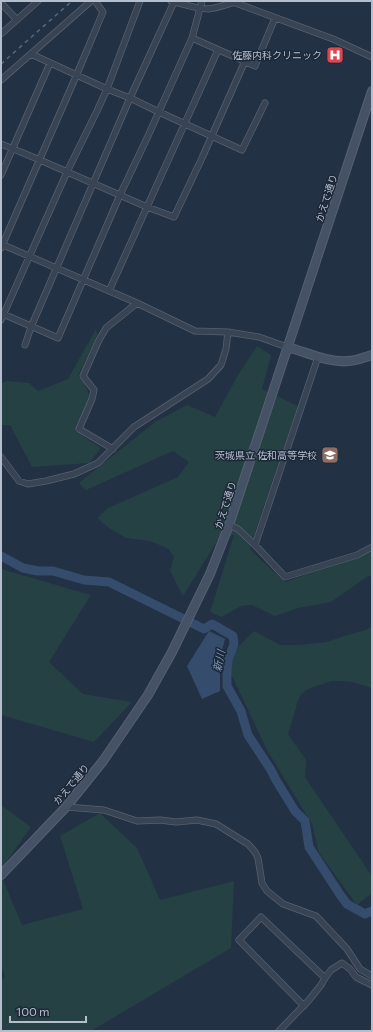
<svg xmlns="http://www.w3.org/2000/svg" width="373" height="1032" font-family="Commissioner,'Noto Sans JP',sans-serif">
  <rect width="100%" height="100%" fill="#233144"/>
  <path fill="#254144" d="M96,329L97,335L78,376L85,384L90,398L75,431L101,448L89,463L32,467L10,425H1V383L7,381L29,383L38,391L68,379Z
    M257,346L271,355L262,389L298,406L257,526L250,549L262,561L285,582L372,552V575L367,577L331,602L298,608L275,616L252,605L241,606L222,617L210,612L234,535L219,538L183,596L170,571L174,556L167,548L150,541L126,538L109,528L97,518L108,508L178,477L189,462L173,451L86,490L79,483L155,422L187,405L215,417L238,375Z
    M1,569L91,595L49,662L83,694L132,702L94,742L1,715Z
    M372,626V688L352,682L340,681H332L313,687L306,690L301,695L297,702L296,708L288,734L306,760L305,777L372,876V893L357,905L319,853L312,824L267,750L230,672L234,651L254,631L280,645H299L327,642L344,636L366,630Z
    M1,805L31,827L1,869Z
    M100,813L137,848L160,900L234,881L231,948L91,1031H1V981L5,977L1,965V875L22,925L83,909L60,836Z"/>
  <path fill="#354c6c" d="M209,631L225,639L220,658V691L202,699L187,666Z"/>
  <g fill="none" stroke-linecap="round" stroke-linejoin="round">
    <path stroke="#354c6c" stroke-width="9" d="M1,556L23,568L38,571H53L84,580L109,582L204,629L212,624L233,636L234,644L228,660L227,670V686L241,711L248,735L271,770L276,780L295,811L305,821L309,847L341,896L347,904L365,914L372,911"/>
    <g stroke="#566170" stroke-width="7">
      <path id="street" d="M171,1C183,4 196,9 208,9C218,8 227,4 236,2
        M233,2L333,39L372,57
        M1,3L17,20
        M1,34L38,1
        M192,38L255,66L275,18
        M31,54L107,89L130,98L159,112L242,150L265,103
        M1,80L91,1
        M1,144L40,160L147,207L174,217L202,158L245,61
        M1,175L50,63
        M1,244L137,303L195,331L228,332L259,337L287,347
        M1,248L77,74L103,12L95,1
        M109,291L218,50
        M1,313L58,338L120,195L148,136L192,38L202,1
        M1,320L67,172L97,111L107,89L140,1
        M25,345L31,327L130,98L174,2
        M113,449L79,429L92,399L94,390L83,376L98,342L106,328L137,303
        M1,457L19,481L28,484L46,481L74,474L98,463L134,427L208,379L221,365L226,349L228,332
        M229,525L238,529L255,545L285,577L357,555L372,547
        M255,545L318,357
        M66,807L104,810L137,821L160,820L176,822L197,820L216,824L248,844L255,852L258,858L262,883L267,891L283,904L316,916L347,949L360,969L372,976
        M304,1006L239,940L261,917L325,978
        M279,1031L309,1000L321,985L325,978L331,970L342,963L350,969L356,977L372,985"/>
    </g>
    <g stroke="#566170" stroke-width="10">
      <path id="secondary" d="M287,347C307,352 327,363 348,361C356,361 364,357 372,355
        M1,875L66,807L103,761L148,695L172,652L210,574L229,525L372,91"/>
    </g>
    <use href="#street" stroke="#384353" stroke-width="5.5"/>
    <use href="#secondary" stroke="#455266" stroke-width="8"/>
    <path stroke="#59677a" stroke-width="1.5" stroke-dasharray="4 4" stroke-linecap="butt" d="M1,64L72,1"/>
  </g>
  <defs>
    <g id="hospital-square" transform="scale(0.9)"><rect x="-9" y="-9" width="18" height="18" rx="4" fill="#e0444e" stroke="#1c2838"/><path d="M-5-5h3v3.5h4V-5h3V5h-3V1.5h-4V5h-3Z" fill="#fff"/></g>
    <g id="school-square" transform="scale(0.9)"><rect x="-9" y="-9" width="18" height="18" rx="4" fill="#8d6e63" stroke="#1c2838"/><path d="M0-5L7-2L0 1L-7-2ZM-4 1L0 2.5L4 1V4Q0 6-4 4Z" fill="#fff"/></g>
  </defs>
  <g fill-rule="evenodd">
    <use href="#hospital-square" x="335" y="55"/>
    <use href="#school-square" x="330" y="455"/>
  </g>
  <g text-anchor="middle" stroke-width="3" stroke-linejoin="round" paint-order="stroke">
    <g font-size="10" fill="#b5becd" stroke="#1c2838" text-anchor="end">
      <text x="322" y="59">佐藤内科クリニック</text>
      <text x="317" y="459">茨城県立 佐和高等学校</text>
    </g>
    <g font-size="10" fill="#b5becd" stroke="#1c2838">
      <text transform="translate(326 198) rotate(-72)" y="4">かえで通り</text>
      <text transform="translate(225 505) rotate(-72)" y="4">かえで通り</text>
      <text transform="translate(71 784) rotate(-50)" y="4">かえで通り</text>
    </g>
    <g font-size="11" font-style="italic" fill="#7994b7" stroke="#1c2838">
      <text transform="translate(219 661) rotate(-79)" y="4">新川</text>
    </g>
  </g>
  <rect width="373" height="1032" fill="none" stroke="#b5becd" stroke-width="4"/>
  <path d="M10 1016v6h76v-6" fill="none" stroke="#b5becd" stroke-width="2"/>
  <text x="16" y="1016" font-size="12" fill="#b5becd" stroke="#1c2838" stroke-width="3" paint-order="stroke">100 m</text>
</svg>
